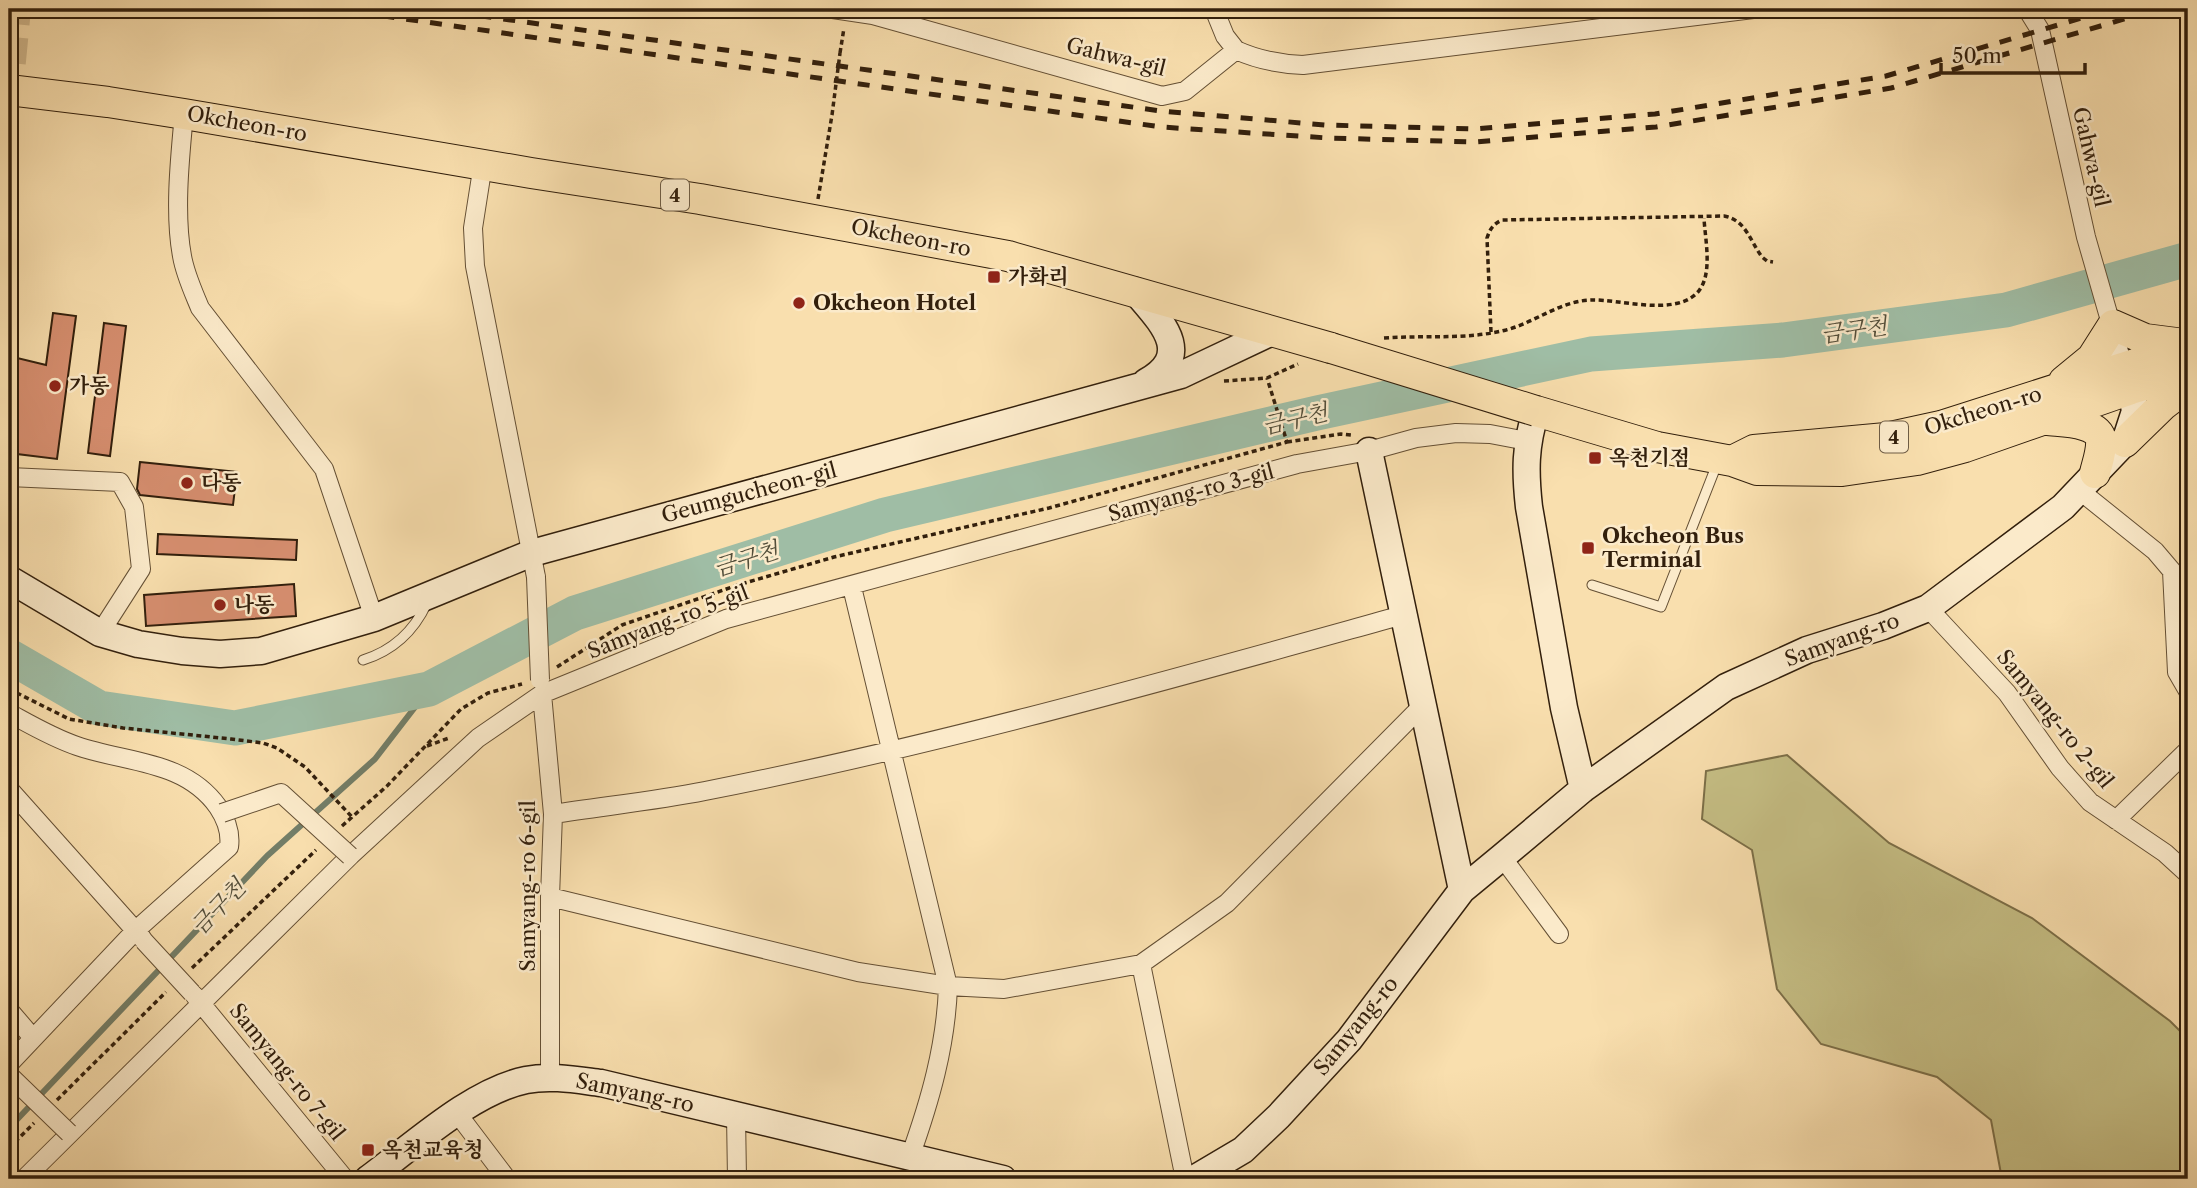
<svg xmlns="http://www.w3.org/2000/svg" width="2197" height="1188" font-family="'Libre Caslon Text','Noto Serif KR',serif">
  <rect width="100%" height="100%" fill="#f9dfae"/>
  <filter id="stains"><feTurbulence type="fractalNoise" baseFrequency=".00286" numOctaves="4"/><feColorMatrix values="0 0 0 0 .2 0 0 0 0 .09 0 0 0 0 .02 0 0 0 .5 -.17"/></filter>
  <radialGradient id="worn" r=".72"><stop offset=".6" stop-color="#630" stop-opacity="0"/><stop offset="1" stop-color="#630" stop-opacity=".3"/></radialGradient>
  <path fill="#c6bf85" stroke="#7c6f48" stroke-width="2" d="M1787,755L1889,843L2032,918L2170,1021L2188,1039V1179H2002L1991,1120L1937,1077L1821,1044L1777,989L1752,850L1702,819L1706,771Z"/>
  <g fill="none" stroke-linecap="round" stroke-linejoin="round">
    <path stroke="#737e68" stroke-width="6" d="M9,1128L267,856L375,759L429,689"/>
    <path stroke="#9fbda5" stroke-width="35" d="M9,656L99,708L235,728L429,689L575,613L885,515L1317,413L1591,354L1783,340L2006,310L2188,259"/>
  </g>
  <path fill="#d68e6f" stroke="#321f0c" stroke-width="2" d="M53,313L76,316L57,459L9,453V356L46,365Z
    M104,323L126,326L110,456L88,453Z
    M140,462L237,472L233,505L140,495L137,489Z
    M158,534L297,540L296,560L157,554Z
    M294,584L296,616L146,626L144,595Z"/>
  <g fill="none" stroke-linecap="round" stroke-linejoin="round">
    <path stroke="#d1b98e" stroke-width="26" stroke-dasharray="26 13" stroke-linecap="butt" d="M9,102L18,9"/>
    <g stroke="#644f34" stroke-width="11">
      <path id="lane" d="M1592,585L1661,607L1717,464
        M363,660C392,651 414,631 427,603"/>
    </g>
    <g stroke="#644f34" stroke-width="20">
      <path id="street" d="M833,9L873,15L1162,96L1185,91L1236,50C1258,60 1278,64 1303,65L1753,9
        M1214,9L1225,36L1236,50
        M2027,9L2040,30L2086,237L2126,376
        M184,114C180,157 174,213 182,256C185,274 193,291 200,308L324,469L374,618
        M483,164L473,228L475,266L536,577
        M9,477L120,482L134,507L141,569L100,633
        M2079,490L2155,551L2172,571L2177,672L2188,691
        M852,587L948,986C946,1046 930,1101 910,1157
        M1928,608L2007,693L2060,768L2090,802L2165,853L2188,874
        M542,694L553,814L550,897V1078
        M9,713C31,725 53,738 77,746C126,763 185,760 218,807C226,819 231,833 229,847L135,931L9,1064
        M9,789L142,938
        M553,814C604,806 655,801 705,791C940,745 1172,679 1403,615
        M2116,820L2188,750
        M1502,857L1559,934
        M550,897L858,972L948,986L1004,989L1141,964L1227,903L1422,706
        M1141,964L1185,1179
        M195,996L345,1179
        M9,1010L33,1038
        M457,1113L507,1179
        M736,1115L737,1179
        M24,1179L350,856L478,738L542,694L726,619L1297,464L1369,451L1416,438L1456,433L1490,434L1527,441"/>
    </g>
    <g stroke="#321f0c" stroke-width="29">
      <path id="secondary" d="M1135,291C1160,321 1196,354 1146,382
        M1536,411C1525,446 1525,471 1529,507L1564,708L1583,789
        M1369,451L1462,890
        M9,579L100,633L138,644L182,651L220,654L261,651L374,618L532,553L1181,375L1274,331
        M368,1179C413,1146 472,1091 526,1080C551,1075 577,1080 601,1083L1003,1179
        M1194,1179L1243,1150L1279,1116L1349,1040L1462,890L1502,857L1583,789L1726,687L1807,650L1883,626L1928,608L2063,507L2125,442L2135,411L2131,389"/>
    </g>
    <g stroke="#321f0c" stroke-width="32">
      <path id="primary" d="M9,90L108,102L184,114L531,173L700,199L1008,256L1331,348
        M2064,381L2092,358L2113,325L2145,339L2184,344
        M1536,411L1657,447L1732,461L1757,470L1842,471L1917,460L1965,447L2131,389L2188,372
        M2047,420C2061,422 2098,421 2101,440C2102,451 2097,464 2095,473
        M2125,442L2163,405L2188,386
        M1732,461L1754,450L1886,438L1941,426L2188,347"/>
    </g>
    <path stroke="#321f0c" stroke-width="3.5" stroke-dasharray="5 3.5" stroke-linecap="butt" d="M840,53L844,28
      M818,199L832,115
      M1491,332L1487,238C1490,229 1493,224 1502,220L1724,216C1746,220 1750,241 1762,257L1767,261L1773,262
      M1384,338C1426,335 1466,340 1506,330C1536,322 1560,301 1591,300C1620,299 1672,316 1696,294C1714,277 1705,240 1704,218
      M1224,381L1267,378L1298,364
      M1287,442L1341,434L1351,435
      M557,667L622,625L738,585L834,557L1049,508L1287,442L1267,378
      M9,689L69,719L123,728L231,739L263,743L277,748L305,767L352,817
      M427,746L449,738
      M342,826L387,786L461,709L488,693L522,684
      M192,968L316,850
      M57,1100L166,992
      M9,1148L34,1123"/>
    <use href="#lane" stroke="#fbeaca" stroke-width="9"/>
    <use href="#street" stroke="#fbeaca" stroke-width="18"/>
    <use href="#secondary" stroke="#fbeaca" stroke-width="26"/>
    <use href="#primary" stroke="#f9dfae" stroke-width="30"/>
    <path stroke="#321f0c" stroke-width="5" stroke-dasharray="12 12" stroke-linecap="butt" d="M335,9L1161,127L1328,138L1475,142L1656,127L1891,88L2158,9
      M432,9L1161,111L1325,125L1474,129L1655,114L1886,76L2112,9"/>
    <g stroke="#644f34" stroke-width="20" stroke-linecap="butt">
      <path id="street-bridge" d="M536,577L540,680
        M222,813L281,793L350,856
        M144,941L192,993
        M9,1075L69,1133"/>
    </g>
    <g stroke="#321f0c" stroke-width="32" stroke-linecap="butt">
      <path id="primary-bridge" d="M1331,348L1536,411"/>
    </g>
    <path stroke="#321f0c" stroke-width="3.5" stroke-dasharray="5 3.5" stroke-linecap="butt" d="M832,115L840,53"/>
    <use href="#street-bridge" stroke="#fbeaca" stroke-width="18"/>
    <use href="#primary-bridge" stroke="#f9dfae" stroke-width="30"/>
  </g>
  <g fill="#8f2418" stroke="#fbeaca" stroke-width="2.5">
    <rect x="987" y="270" width="14" height="14" rx="3.5"/>
    <circle cx="799" cy="303" r="7"/>
    <circle cx="55" cy="386" r="7"/>
    <rect x="1588" y="451" width="14" height="14" rx="3.5"/>
    <circle cx="187" cy="483" r="7"/>
    <rect x="1581" y="541" width="14" height="14" rx="3.5"/>
    <circle cx="220" cy="605" r="7"/>
    <rect x="361" y="1143" width="14" height="14" rx="3.5"/>
  </g>
  <g text-anchor="middle" stroke-width="5" stroke-linejoin="round" paint-order="stroke">
    <g fill="#fbeaca" stroke="#6e5c45" stroke-width="2">
      <rect x="661" y="179.5" width="28" height="31" rx="5"/>
      <rect x="1880" y="421.5" width="28" height="31" rx="5"/>
    </g>
    <g font-size="19" font-weight="bold" fill="#321f0c">
      <text x="675" y="202">4</text>
      <text x="1894" y="444">4</text>
    </g>
    <g font-size="21" fill="#321f0c" stroke="#fbeaca">
      <text transform="translate(1116 57) rotate(14)" y="7">Gahwa-gil</text>
      <text transform="translate(247 124) rotate(10)" y="7">Okcheon-ro</text>
      <text transform="translate(2091 157) rotate(77)" y="7">Gahwa-gil</text>
      <text transform="translate(911 238) rotate(11)" y="7">Okcheon-ro</text>
      <text transform="translate(1983 411) rotate(-17)" y="7">Okcheon-ro</text>
      <text transform="translate(749 493) rotate(-15)" y="7">Geumgucheon-gil</text>
      <text transform="translate(1191 493) rotate(-15)" y="7">Samyang-ro 3-gil</text>
      <text transform="translate(668 622) rotate(-21)" y="7">Samyang-ro 5-gil</text>
      <text transform="translate(1842 640) rotate(-20)" y="7">Samyang-ro</text>
      <text transform="translate(2055 719) rotate(51)" y="7">Samyang-ro 2-gil</text>
      <text transform="translate(528 886) rotate(-90)" y="7">Samyang-ro 6-gil</text>
      <text transform="translate(1356 1026) rotate(-51)" y="7">Samyang-ro</text>
      <text transform="translate(287 1072) rotate(51)" y="7">Samyang-ro 7-gil</text>
      <text transform="translate(635 1093) rotate(12)" y="7">Samyang-ro</text>
    </g>
    <g font-size="21" font-weight="bold" fill="#321f0c" stroke="#fbeaca" text-anchor="start">
      <text x="1008" y="284">가화리</text>
      <text x="813" y="310">Okcheon Hotel</text>
      <text x="69" y="393">가동</text>
      <text x="1609" y="465">옥천기점</text>
      <text x="201" y="490">다동</text>
      <text x="1602" y="543">Okcheon Bus<tspan x="1602" dy="24">Terminal</tspan></text>
      <text x="234" y="612">나동</text>
      <text x="382" y="1157">옥천교육청</text>
    </g>
    <g font-size="23" font-style="italic" fill="#534e3a" stroke="#fbeaca">
      <text transform="translate(1854 330) rotate(-8)" y="8">금구천</text>
      <text transform="translate(1295 419) rotate(-13)" y="8">금구천</text>
      <text transform="translate(746 559) rotate(-17)" y="8">금구천</text>
      <text transform="translate(218 907) rotate(-46)" y="8">금구천</text>
    </g>
  </g>
  <rect width="2197" height="1188" fill="none" stroke="#f9dfae" stroke-width="35"/>
  <rect x="10" y="10" width="2176" height="1167" fill="none" stroke="#321f0c" stroke-width="3.5"/>
  <rect x="18" y="18" width="2162" height="1153" fill="none" stroke="#321f0c" stroke-width="2"/>
  <path d="M1941 63v10h144v-10" fill="none" stroke="#321f0c" stroke-width="3.5"/>
  <text x="1952" y="63" font-size="21" fill="#321f0c" stroke="#fbeaca" stroke-width="5" paint-order="stroke">50 m</text>
  <rect width="100%" height="100%" filter="url(#stains)"/>
  <rect width="100%" height="100%" fill="url(#worn)"/>
</svg>
